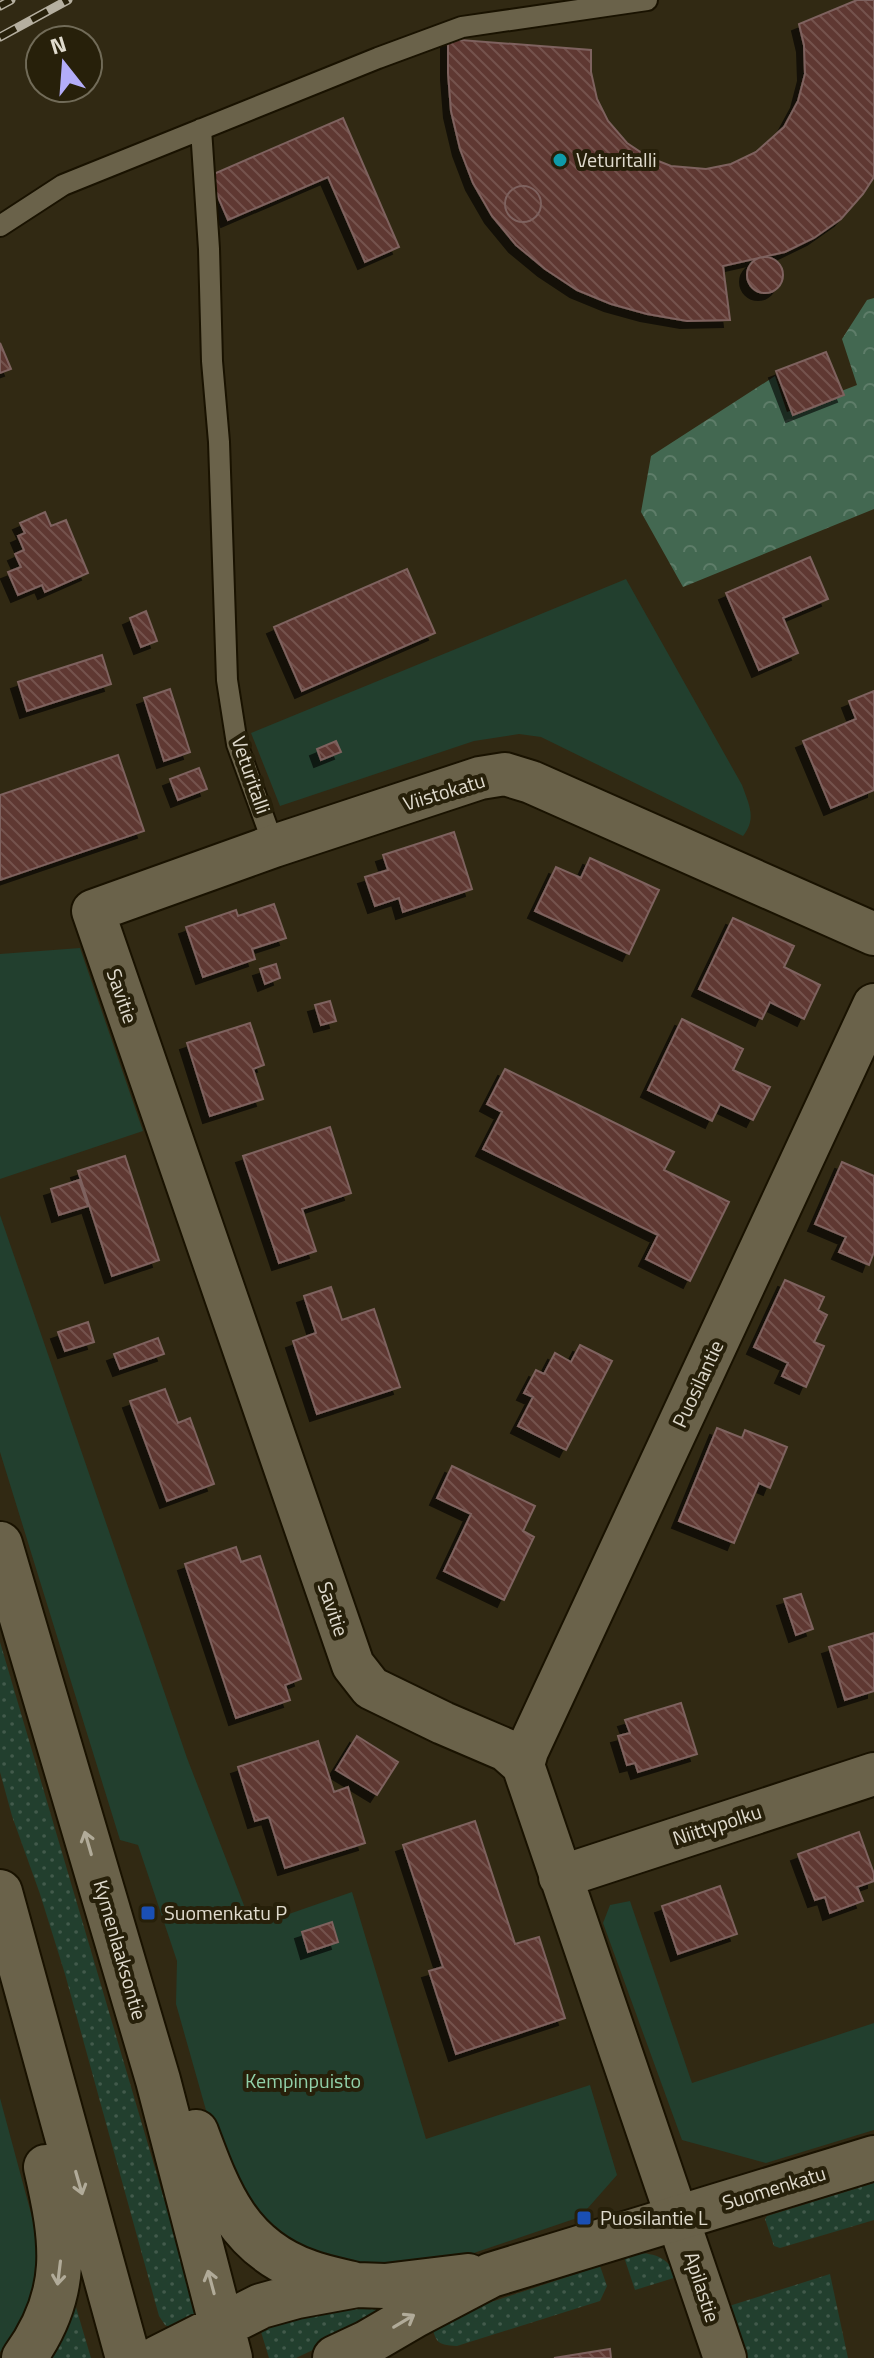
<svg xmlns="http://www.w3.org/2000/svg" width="874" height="2358" font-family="'Titillium Web',sans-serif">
  <defs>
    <pattern id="grass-dots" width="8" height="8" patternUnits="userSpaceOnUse" patternTransform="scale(2)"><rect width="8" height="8" fill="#223f2e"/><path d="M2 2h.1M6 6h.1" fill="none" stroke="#425a4b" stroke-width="1.8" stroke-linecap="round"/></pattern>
    <pattern id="forest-crowns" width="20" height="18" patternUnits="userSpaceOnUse" patternTransform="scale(2)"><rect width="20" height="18" fill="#436851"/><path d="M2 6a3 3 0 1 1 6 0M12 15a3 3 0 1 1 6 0" fill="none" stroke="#5e7d69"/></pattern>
    <pattern id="building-back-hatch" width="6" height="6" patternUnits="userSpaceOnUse" patternTransform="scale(2)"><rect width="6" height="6" fill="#5e3732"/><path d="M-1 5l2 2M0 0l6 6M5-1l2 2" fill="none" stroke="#75534e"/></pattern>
    <filter id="shadow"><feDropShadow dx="-7" dy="7" stdDeviation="0" flood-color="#0009"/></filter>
  </defs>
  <rect width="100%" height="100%" fill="#312913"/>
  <path fill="url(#grass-dots)" d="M0,1642L195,2304V2315L173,2329L165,2325L159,2316L65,1974L40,1894L12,1816L0,1772Z
    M874,2183V2220L780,2248L774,2246L765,2219L767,2216Z
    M640,2253C659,2254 669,2260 677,2277L635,2290L624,2257Z
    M600,2266L607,2286L600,2301L457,2346C435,2345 436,2341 431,2322Z
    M830,2274L848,2358H746L729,2306Z
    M75,2304L91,2358H47L71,2306Z
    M390,2304L317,2348L296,2358H269L258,2322L300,2310Z"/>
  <path fill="url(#forest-crowns)" d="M874,298V509L683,587L641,512L651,456L775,376L787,412L857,385L842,339L867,300Z"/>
  <path fill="#223f2e" d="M626,579L742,785C749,805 757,818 743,836L541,737L519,734L474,741L280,806L251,733Z
    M80,948L143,1131L0,1179V954Z
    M0,1215L187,1758L245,1908L266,1922L352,1892L426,2139L590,2085L617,2175L580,2217L462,2257L367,2265L339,2260L309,2249L287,2236L268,2220L251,2202L236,2181L211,2128L176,2004L177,1961L138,1845L120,1840L0,1452Z
    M630,1901L692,2083L874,2023V2130L766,2163L682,2140L603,1923L610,1905Z
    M0,2098L43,2258L36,2288L24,2320L0,2352Z"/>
  <path fill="url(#building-back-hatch)" stroke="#7e625e" stroke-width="2" filter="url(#shadow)" d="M857,0H874V177L863,194L841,219L814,238L785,252L723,266L730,320L687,321L647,314L611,304L577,290L545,269L516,245L492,216L473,183L460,149L451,111L448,73V39L591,50V72L597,99L608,121L627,143L648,157L671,166L706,169L731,164L756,152L784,127L798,101L805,74L804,45L799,24Z
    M343,118L399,247L365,262L328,177L228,220L209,176Z
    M505 204a18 18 0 1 1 36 0a18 18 0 1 1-36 0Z
    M747 275a18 18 0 1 1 36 0a18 18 0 1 1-36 0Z
    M0,343L11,369L0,373Z
    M826,352L844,395L793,415L776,371Z
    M45,512L51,526L66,520L88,573L45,592L42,585L18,595L8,572L21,567L15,554L24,550L18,536L25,533L20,523Z
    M810,557L828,599L783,618L798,653L759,670L726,593Z
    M407,569L435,633L302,691L274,627Z
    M146,611L157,641L141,647L130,618Z
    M102,655L111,684L27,711L18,682Z
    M170,689L190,752L164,761L144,698Z
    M874,691V790L831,808L803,741L856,719L849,701Z
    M336,741L341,752L321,760L317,749Z
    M118,755L144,831L0,880V795Z
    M199,768L207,789L178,800L170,779Z
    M454,832L472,889L403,912L399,898L375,906L365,877L388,870L383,855Z
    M590,858L659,890L629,954L535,911L556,867L581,878Z
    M274,904L286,938L252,949L255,959L203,977L186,927L236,910L238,916Z
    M733,918L794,946L784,967L820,985L804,1019L770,1002L762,1019L699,989Z
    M276,964L280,978L265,984L260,969Z
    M330,1001L336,1021L321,1025L315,1005Z
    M682,1019L743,1049L733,1070L770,1087L753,1120L720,1104L712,1121L648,1090Z
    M250,1023L264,1065L253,1069L263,1099L210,1116L187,1043Z
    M505,1069L674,1152L664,1170L729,1202L690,1281L646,1259L658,1235L483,1149L502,1112L487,1104Z
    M330,1127L351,1193L302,1209L316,1251L279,1263L243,1156Z
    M125,1156L159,1260L112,1276L78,1171Z
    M842,1162L874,1176V1252L869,1265L839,1252L846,1237L815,1224Z
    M79,1180L88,1206L59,1215L51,1189Z
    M785,1280L824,1297L818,1310L827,1315L814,1342L824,1346L806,1387L782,1376L788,1363L754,1347Z
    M331,1287L342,1320L374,1309L400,1387L317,1414L293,1341L316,1333L304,1296Z
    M88,1322L94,1342L65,1351L58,1332Z
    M158,1338L164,1354L120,1369L114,1354Z
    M580,1345L612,1361L566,1450L518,1426L533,1397L524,1393L536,1370L544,1374L555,1353L571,1362Z
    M165,1389L178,1423L190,1418L214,1484L167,1501L130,1401Z
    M717,1428L742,1438L745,1430L787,1447L770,1488L759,1483L734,1543L679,1521Z
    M452,1466L535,1506L523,1531L534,1537L504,1600L444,1571L471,1514L437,1498Z
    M236,1547L241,1562L260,1556L301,1679L285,1685L290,1700L236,1718L185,1564Z
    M801,1594L813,1629L796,1635L784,1599Z
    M874,1633V1691L845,1700L829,1647Z
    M681,1703L697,1754L638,1772L635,1763L627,1765L618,1736L630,1733L625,1720Z
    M357,1736L398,1762L377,1795L336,1770Z
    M318,1741L334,1792L348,1787L365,1843L285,1868L269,1817L255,1821L238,1767Z
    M475,1821L515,1944L539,1937L565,2018L456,2054L429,1971L443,1967L403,1845Z
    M859,1832L874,1874V1881L857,1887L863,1901L830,1913L825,1897L815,1900L798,1854Z
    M720,1886L737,1934L678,1954L662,1906Z
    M332,1922L338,1942L308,1952L302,1932Z
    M610,2349L611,2358H554Z"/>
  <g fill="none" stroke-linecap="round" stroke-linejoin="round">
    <g stroke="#191200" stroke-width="24">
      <path id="lane" d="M201,129L209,249L212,361L219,442L227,680L237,744L274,846
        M0,226L63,185L378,58L462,27L647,0"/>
    </g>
    <g stroke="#191200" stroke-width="46">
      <path id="street" d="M523,1765L527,1751L874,1005
        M560,1877L874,1774
        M725,2358L523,1765L506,1750L443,1723L371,1688L353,1665L93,911L274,846L480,778L505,774L531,782L874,934"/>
    </g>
    <g stroke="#191200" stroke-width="48">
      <path id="secondary" d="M0,1544L158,2080L230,2358
        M0,1892L128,2358
        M196,2132C219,2194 239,2248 308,2272C324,2278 341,2281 357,2285
        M24,2358C71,2293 63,2241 46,2167
        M158,2358L261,2306L297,2296L357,2285L385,2286L468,2276
        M335,2358L367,2343L415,2315L491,2275L874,2158"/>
    </g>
    <use href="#lane" stroke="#6a624a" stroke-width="20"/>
    <use href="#street" stroke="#6a624a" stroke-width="42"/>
    <use href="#secondary" stroke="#6a624a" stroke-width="44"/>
    <g stroke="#b5afa0" stroke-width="9">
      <path id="rail" d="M0,6L11,0
        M0,37L68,0"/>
    </g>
    <use href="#rail" stroke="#27200a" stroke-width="6" stroke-dasharray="18" stroke-linecap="butt"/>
  </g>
  <defs><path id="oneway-shaft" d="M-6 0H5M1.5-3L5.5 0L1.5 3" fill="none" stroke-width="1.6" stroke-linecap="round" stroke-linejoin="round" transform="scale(2)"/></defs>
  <g stroke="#b1ab99">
    <use href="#oneway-shaft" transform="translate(88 1843) rotate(-106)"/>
    <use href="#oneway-shaft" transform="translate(79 2183) rotate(74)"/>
    <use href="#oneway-shaft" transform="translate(59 2273) rotate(97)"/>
    <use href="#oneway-shaft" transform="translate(211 2282) rotate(-105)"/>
    <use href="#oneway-shaft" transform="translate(404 2321) rotate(-31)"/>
  </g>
  <circle fill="#0f9aa8" stroke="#27200a" stroke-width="3" cx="560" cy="160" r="8"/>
  <g fill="#1a4fb4" stroke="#27200a" stroke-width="3">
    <rect x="140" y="1905" width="16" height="16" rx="4"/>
    <rect x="576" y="2210" width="16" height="16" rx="4"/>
  </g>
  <g text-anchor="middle" stroke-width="8" stroke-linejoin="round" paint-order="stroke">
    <g font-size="20" fill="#e0dbce" stroke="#27200a" text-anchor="start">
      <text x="576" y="167">Veturitalli</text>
      <text x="164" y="1920">Suomenkatu P</text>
      <text x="600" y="2225">Puosilantie L</text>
    </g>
    <g font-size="20" fill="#e0dbce" stroke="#27200a">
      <text transform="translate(251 775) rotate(71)" y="7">Veturitalli</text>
      <text transform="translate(444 792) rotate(-17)" y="7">Viistokatu</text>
      <text transform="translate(122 996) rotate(71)" y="7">Savitie</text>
      <text transform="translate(698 1384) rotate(-65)" y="7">Puosilantie</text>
      <text transform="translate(333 1609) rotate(71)" y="7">Savitie</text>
      <text transform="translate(717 1825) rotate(-18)" y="7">Niittypolku</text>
      <text transform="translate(120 1950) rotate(74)" y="7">Kymenlaaksontie</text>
      <text transform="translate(774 2188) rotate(-17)" y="7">Suomenkatu</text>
      <text transform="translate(702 2287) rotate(72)" y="7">Apilastie</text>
    </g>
    <g font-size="20" fill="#91d0a9" stroke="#27200a">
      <text x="303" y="2088">Kempinpuisto</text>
    </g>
  </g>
  <g transform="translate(64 64) rotate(343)"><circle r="38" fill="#27200a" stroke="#716b58" stroke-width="2"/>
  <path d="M0-6L14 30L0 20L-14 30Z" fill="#b3adf9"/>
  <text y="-12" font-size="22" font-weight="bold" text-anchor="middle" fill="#e0dbce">N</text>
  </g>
</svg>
